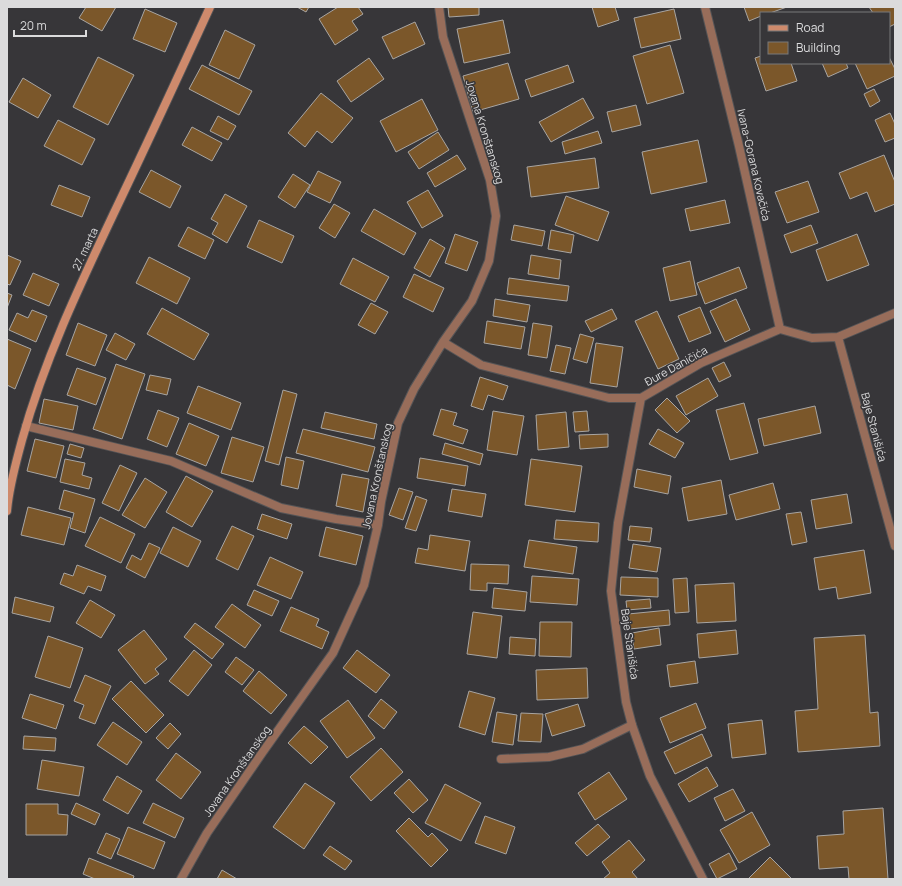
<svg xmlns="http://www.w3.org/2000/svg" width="902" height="886" font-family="Manrope,sans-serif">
  <rect width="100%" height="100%" fill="#373639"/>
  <path fill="#7b572a" stroke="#a8a5a2" d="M86,7H116L102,31L79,18Z
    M297,7H309L306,12Z
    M338,7H358L363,14L352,21L358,30L335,45L319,19Z
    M448,7H479V15L449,17Z
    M592,7H615L619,20L598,27Z
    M744,7H787L770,13H761V16L749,21Z
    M869,7H895V24L889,27V13H873Z
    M145,9L177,23L165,52L133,39Z
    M674,9L681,39L641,48L634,18Z
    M503,20L510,53L464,63L457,29Z
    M415,22L425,44L393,59L382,37Z
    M225,30L255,45L239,79L209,65Z
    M670,45L684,93L647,104L633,56Z
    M761,56V63H791L797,81L766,91L755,58Z
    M98,57L134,75L108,125L73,107Z
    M889,57L895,69V76L867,89L855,63H889Z
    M369,58L384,79L351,102L337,81Z
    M508,63L519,99L473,112L463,76Z
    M822,63H846L848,68L828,77Z
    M202,65L252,91L239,115L189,89Z
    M568,65L574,82L531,97L525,80Z
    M23,78L51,95L38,118L9,102Z
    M874,89L880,101L870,107L864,94Z
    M321,93L353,118L332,143L317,131L305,147L288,133Z
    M583,98L594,118L551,142L539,122Z
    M422,99L438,130L396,152L380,121Z
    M636,105L641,125L612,132L607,112Z
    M890,113L895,124V138L885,142L875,120Z
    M218,116L236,126L228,140L210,131Z
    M58,120L95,139L82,165L44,146Z
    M192,127L222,143L212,161L182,145Z
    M598,131L602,143L565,154L562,142Z
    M438,132L449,150L419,169L408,152Z
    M698,140L707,182L651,194L642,152Z
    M457,155L466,169L435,187L427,173Z
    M884,155L895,182V204L875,212L867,192L850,199L839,173Z
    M595,158L599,188L531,197L527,167Z
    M151,170L181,186L170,208L139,192Z
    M318,171L341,182L330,203L307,192Z
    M293,174L310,185L295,208L278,197Z
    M808,181L819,212L787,223L775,192Z
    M59,185L90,197L82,217L51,205Z
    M428,190L443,216L422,228L407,202Z
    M225,194L247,206L227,243L212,234L218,223L211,219Z
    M566,196L609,212L598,241L555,225Z
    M725,200L730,223L690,231L685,209Z
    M334,204L350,213L335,238L319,228Z
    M374,209L416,233L404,255L361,231Z
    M259,220L294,236L282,263L247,247Z
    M514,225L545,231L542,246L511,240Z
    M811,225L818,243L791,253L784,235Z
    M188,227L214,240L205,259L178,246Z
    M551,230L574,235L571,253L548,249Z
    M455,234L478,242L467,271L445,263Z
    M857,234L869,265L827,281L816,250Z
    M430,239L445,248L430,277L414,268Z
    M7,255L21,261L10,285L7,284Z
    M531,255L561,260L559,279L528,274Z
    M149,257L190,278L177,304L136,283Z
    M353,258L389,277L375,302L340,284Z
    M690,261L697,295L670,301L663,268Z
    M739,267L747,288L705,304L697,283Z
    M33,273L59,284L49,306L23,295Z
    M414,274L444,288L433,312L403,297Z
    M509,278L569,286L567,301L507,294Z
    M7,293L12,295L7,308Z
    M495,299L530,305L527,322L493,316Z
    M736,299L750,330L725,342L710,311Z
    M371,303L388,312L375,334L358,325Z
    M700,307L711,333L689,342L678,316Z
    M162,308L209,334L194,360L147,334Z
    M612,309L617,319L591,332L585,321Z
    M32,310L47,316L36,342L9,330L17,313L28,318Z
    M657,311L679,359L658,369L635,321Z
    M487,321L525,327L521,349L484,343Z
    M78,323L107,335L95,366L66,355Z
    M533,323L552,326L547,358L528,355Z
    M115,333L135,344L126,360L106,350Z
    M580,334L594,338L587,363L573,359Z
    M7,339L31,349L15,389L7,385Z
    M596,343L623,347L617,387L590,383Z
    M556,345L571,348L565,374L550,371Z
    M724,362L731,376L719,382L712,368Z
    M116,364L145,374L122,439L93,429Z
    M77,368L106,378L96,405L67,395Z
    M150,375L171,379L167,395L146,390Z
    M480,377L508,386L503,400L488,395L483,410L471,406Z
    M708,378L718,396L686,415L676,396Z
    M198,386L241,403L231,430L187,413Z
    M283,390L297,394L279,465L265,461Z
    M667,398L690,421L677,433L655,410Z
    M44,399L78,406L73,430L39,423Z
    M744,403L758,453L730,460L716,410Z
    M815,406L821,433L764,446L758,419Z
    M441,409L457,413L453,425L468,430L463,444L433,435Z
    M158,410L179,418L167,447L147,439Z
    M493,411L524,416L517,455L487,450Z
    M587,411L589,431L575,432L573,412Z
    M325,412L377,424L374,439L321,428Z
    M566,412L569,447L538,450L536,415Z
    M189,423L219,436L206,466L176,454Z
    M303,429L375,447L368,472L296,453Z
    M658,429L684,443L675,458L649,444Z
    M608,434V447L580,449L579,435Z
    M232,437L264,447L253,482L221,473Z
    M35,439L64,446L56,478L27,471Z
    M445,443L483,454L480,465L442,454Z
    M70,444L84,448L81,458L67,454Z
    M286,457L304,461L298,489L281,485Z
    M420,458L468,466L465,486L417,478Z
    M65,459L85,463L82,475L92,478L89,489L60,482Z
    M531,459L582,466L575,512L525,505Z
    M120,465L137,473L119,511L102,503Z
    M637,469L671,476L668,494L634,487Z
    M342,474L369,479L363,512L336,506Z
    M186,476L213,491L192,527L166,512Z
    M145,478L167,492L145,528L122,515Z
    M721,480L727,514L688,521L682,488Z
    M773,483L780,509L736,520L729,495Z
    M399,488L413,492L403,520L389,515Z
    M452,489L486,494L482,517L448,511Z
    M64,490L95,499L85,533L70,528L74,513L59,509Z
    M847,494L852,523L816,529L811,500Z
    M416,496L427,500L416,531L405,528Z
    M28,507L71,518L64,545L21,535Z
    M801,512L807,542L792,545L786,514Z
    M262,514L292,524L287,539L257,529Z
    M100,517L135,534L121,563L85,546Z
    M556,520L599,523L598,542L554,539Z
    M232,526L254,536L238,570L216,559Z
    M630,526L652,528L650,542L628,540Z
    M173,527L201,541L188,567L160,553Z
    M326,527L363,536L356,565L319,556Z
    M430,535L470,541L465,571L415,563L418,548L428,550Z
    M529,540L577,547L573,574L524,567Z
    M149,543L160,548L145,578L126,568L132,555L141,560Z
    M633,544L661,548L657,572L629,568Z
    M864,550L871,593L838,599L836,587L819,590L814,558Z
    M270,557L303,572L291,599L257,585Z
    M471,564L509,565L508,584L487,583V591L470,590Z
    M77,565L106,576L101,591L88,586L84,594L60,584L64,573L73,576Z
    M532,576L579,579L577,605L530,602Z
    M621,577L658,578V597L620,595Z
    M687,578L689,612L675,613L673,579Z
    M734,583L736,621L697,623L695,585Z
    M494,588L527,592L525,611L492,608Z
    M254,590L279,601L272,616L247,605Z
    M15,597L54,607L50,622L12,613Z
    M650,599L651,608L627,610L626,601Z
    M90,600L115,615L101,638L76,623Z
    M232,604L261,625L245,648L215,627Z
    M291,607L319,619L316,626L329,632L322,649L280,631Z
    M669,610L670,625L629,629L628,614Z
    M473,612L502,616L497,658L467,654Z
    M540,622H572L571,657L539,656Z
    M195,623L224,644L212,659L184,637Z
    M659,628L661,645L634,649L632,633Z
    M144,630L167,659L155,669L159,674L145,684L118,650Z
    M736,630L738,654L699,658L697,634Z
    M865,635L870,713L878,712L880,746L798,752L795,711L818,709L814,638Z
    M48,636L83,648L70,688L35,677Z
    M510,637L536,639L535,656L509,654Z
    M194,650L212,665L188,696L169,681Z
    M357,650L390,675L376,693L343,668Z
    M236,657L254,670L242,685L225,672Z
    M695,661L698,683L670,687L667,665Z
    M587,668L588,698L537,700L536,670Z
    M259,671L287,695L271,714L243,691Z
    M85,675L111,686L95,724L79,718L84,705L74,701Z
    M131,681L164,715L146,733L112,699Z
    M469,691L495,698L485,735L459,727Z
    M30,694L64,705L56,729L22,718Z
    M381,699L397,712L384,729L368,716Z
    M348,700L375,738L347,758L320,721Z
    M696,703L706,728L670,743L660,718Z
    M578,704L585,726L552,736L545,714Z
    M497,712L517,715L513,745L492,742Z
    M521,713L543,714L541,742L518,741Z
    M762,720L766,754L732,758L728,724Z
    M113,722L142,742L127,765L97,745Z
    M170,723L181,734L168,749L156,738Z
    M304,726L328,747L311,764L288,743Z
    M702,734L712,756L675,774L664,752Z
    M24,736L56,738L55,751L23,749Z
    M381,748L403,772L371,801L350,777Z
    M176,753L201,772L181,799L156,780Z
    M42,760L84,767L79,796L37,789Z
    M707,767L718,786L689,802L678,784Z
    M609,772L627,799L595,820L578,793Z
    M117,776L142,791L128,814L103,800Z
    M409,779L428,800L413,813L394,793Z
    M305,783L335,803L304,849L273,827Z
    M445,784L481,803L461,841L425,823Z
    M733,789L745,811L725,821L714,798Z
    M76,803L100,814L95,825L71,814Z
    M153,803L184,818L175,838L143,823Z
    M26,804H58V814L68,815L67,835H26Z
    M883,808L888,879H849L848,867L819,869L817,836L844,834L843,811Z
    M752,812L770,845L739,863L720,830Z
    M485,816L515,827L506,854L475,843Z
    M409,818L428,837L432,833L448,850L431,867L396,831Z
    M598,824L610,837L587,856L575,843Z
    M128,827L165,842L154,869L117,854Z
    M106,833L120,839L111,859L97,853Z
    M629,840L645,860L632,872L638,879H603L610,873L602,862Z
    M330,846L352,861L345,870L323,855Z
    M729,853L737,869L717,879L709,864Z
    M770,857L792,879H748Z
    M89,858L134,876L133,879H95L83,874Z
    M222,870L237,879H217Z"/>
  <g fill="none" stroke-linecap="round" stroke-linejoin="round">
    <g stroke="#555456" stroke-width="10">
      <path id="lane" d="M501,759L549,757L583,749L632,725"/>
    </g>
    <g stroke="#555456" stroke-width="10">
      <path id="street" d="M705,7L739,146L780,329
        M838,337L895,546
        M443,342L481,365L609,398H641L701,363L780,329L812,338L838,337L895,313
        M641,398L618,523L611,591L626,702L632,725L650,776L703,879
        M26,426L171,461L281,508L336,519L378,525
        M181,879L207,833L262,753L333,653L364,585L378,525L381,502L398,423L414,389L443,342L472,301L489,261L496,216L490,180L443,37L439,7"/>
    </g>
    <g stroke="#555456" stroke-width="10">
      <path id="secondary" d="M7,511C9,486 16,463 22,440C44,361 78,289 113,215C146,146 178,77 210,7"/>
    </g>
    <use href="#lane" stroke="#986d5a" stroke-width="8"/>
    <use href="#street" stroke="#986d5a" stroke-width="8"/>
    <use href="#secondary" stroke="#ce8a6c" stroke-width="8"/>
  </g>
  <g text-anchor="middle" stroke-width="3" stroke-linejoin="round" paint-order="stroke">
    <g font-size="11" fill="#dbdbdc" stroke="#373639">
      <text transform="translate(485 132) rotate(73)" y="4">Jovana Kronštanskog</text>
      <text transform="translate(754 165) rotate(77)" y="4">Ivana-Gorana Kovačića</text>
      <text transform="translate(85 249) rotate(-65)" y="4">27. marta</text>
      <text transform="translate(676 366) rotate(-29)" y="4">Đure Daničića</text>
      <text transform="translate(874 427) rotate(75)" y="4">Baje Stanišića</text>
      <text transform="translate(377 476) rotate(-78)" y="4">Jovana Kronštanskog</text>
      <text transform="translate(630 644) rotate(82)" y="4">Baje Stanišića</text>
      <text transform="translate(237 771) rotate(-55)" y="4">Jovana Kronštanskog</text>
    </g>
  </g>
  <rect width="902" height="886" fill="none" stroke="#dbdbdc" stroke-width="16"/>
  <rect x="760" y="12" width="130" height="52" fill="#373639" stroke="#79787a"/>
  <rect x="768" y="25" width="20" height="6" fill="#ce8a6c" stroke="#79787a"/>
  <text x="796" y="32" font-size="12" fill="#dbdbdc">Road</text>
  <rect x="768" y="42" width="20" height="12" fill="#7b572a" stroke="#79787a"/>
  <text x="796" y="52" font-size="12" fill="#dbdbdc">Building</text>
  <path d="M14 30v6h72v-6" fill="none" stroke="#dbdbdc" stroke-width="2"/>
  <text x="20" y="30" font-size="12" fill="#dbdbdc" stroke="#373639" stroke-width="3" paint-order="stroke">20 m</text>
</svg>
